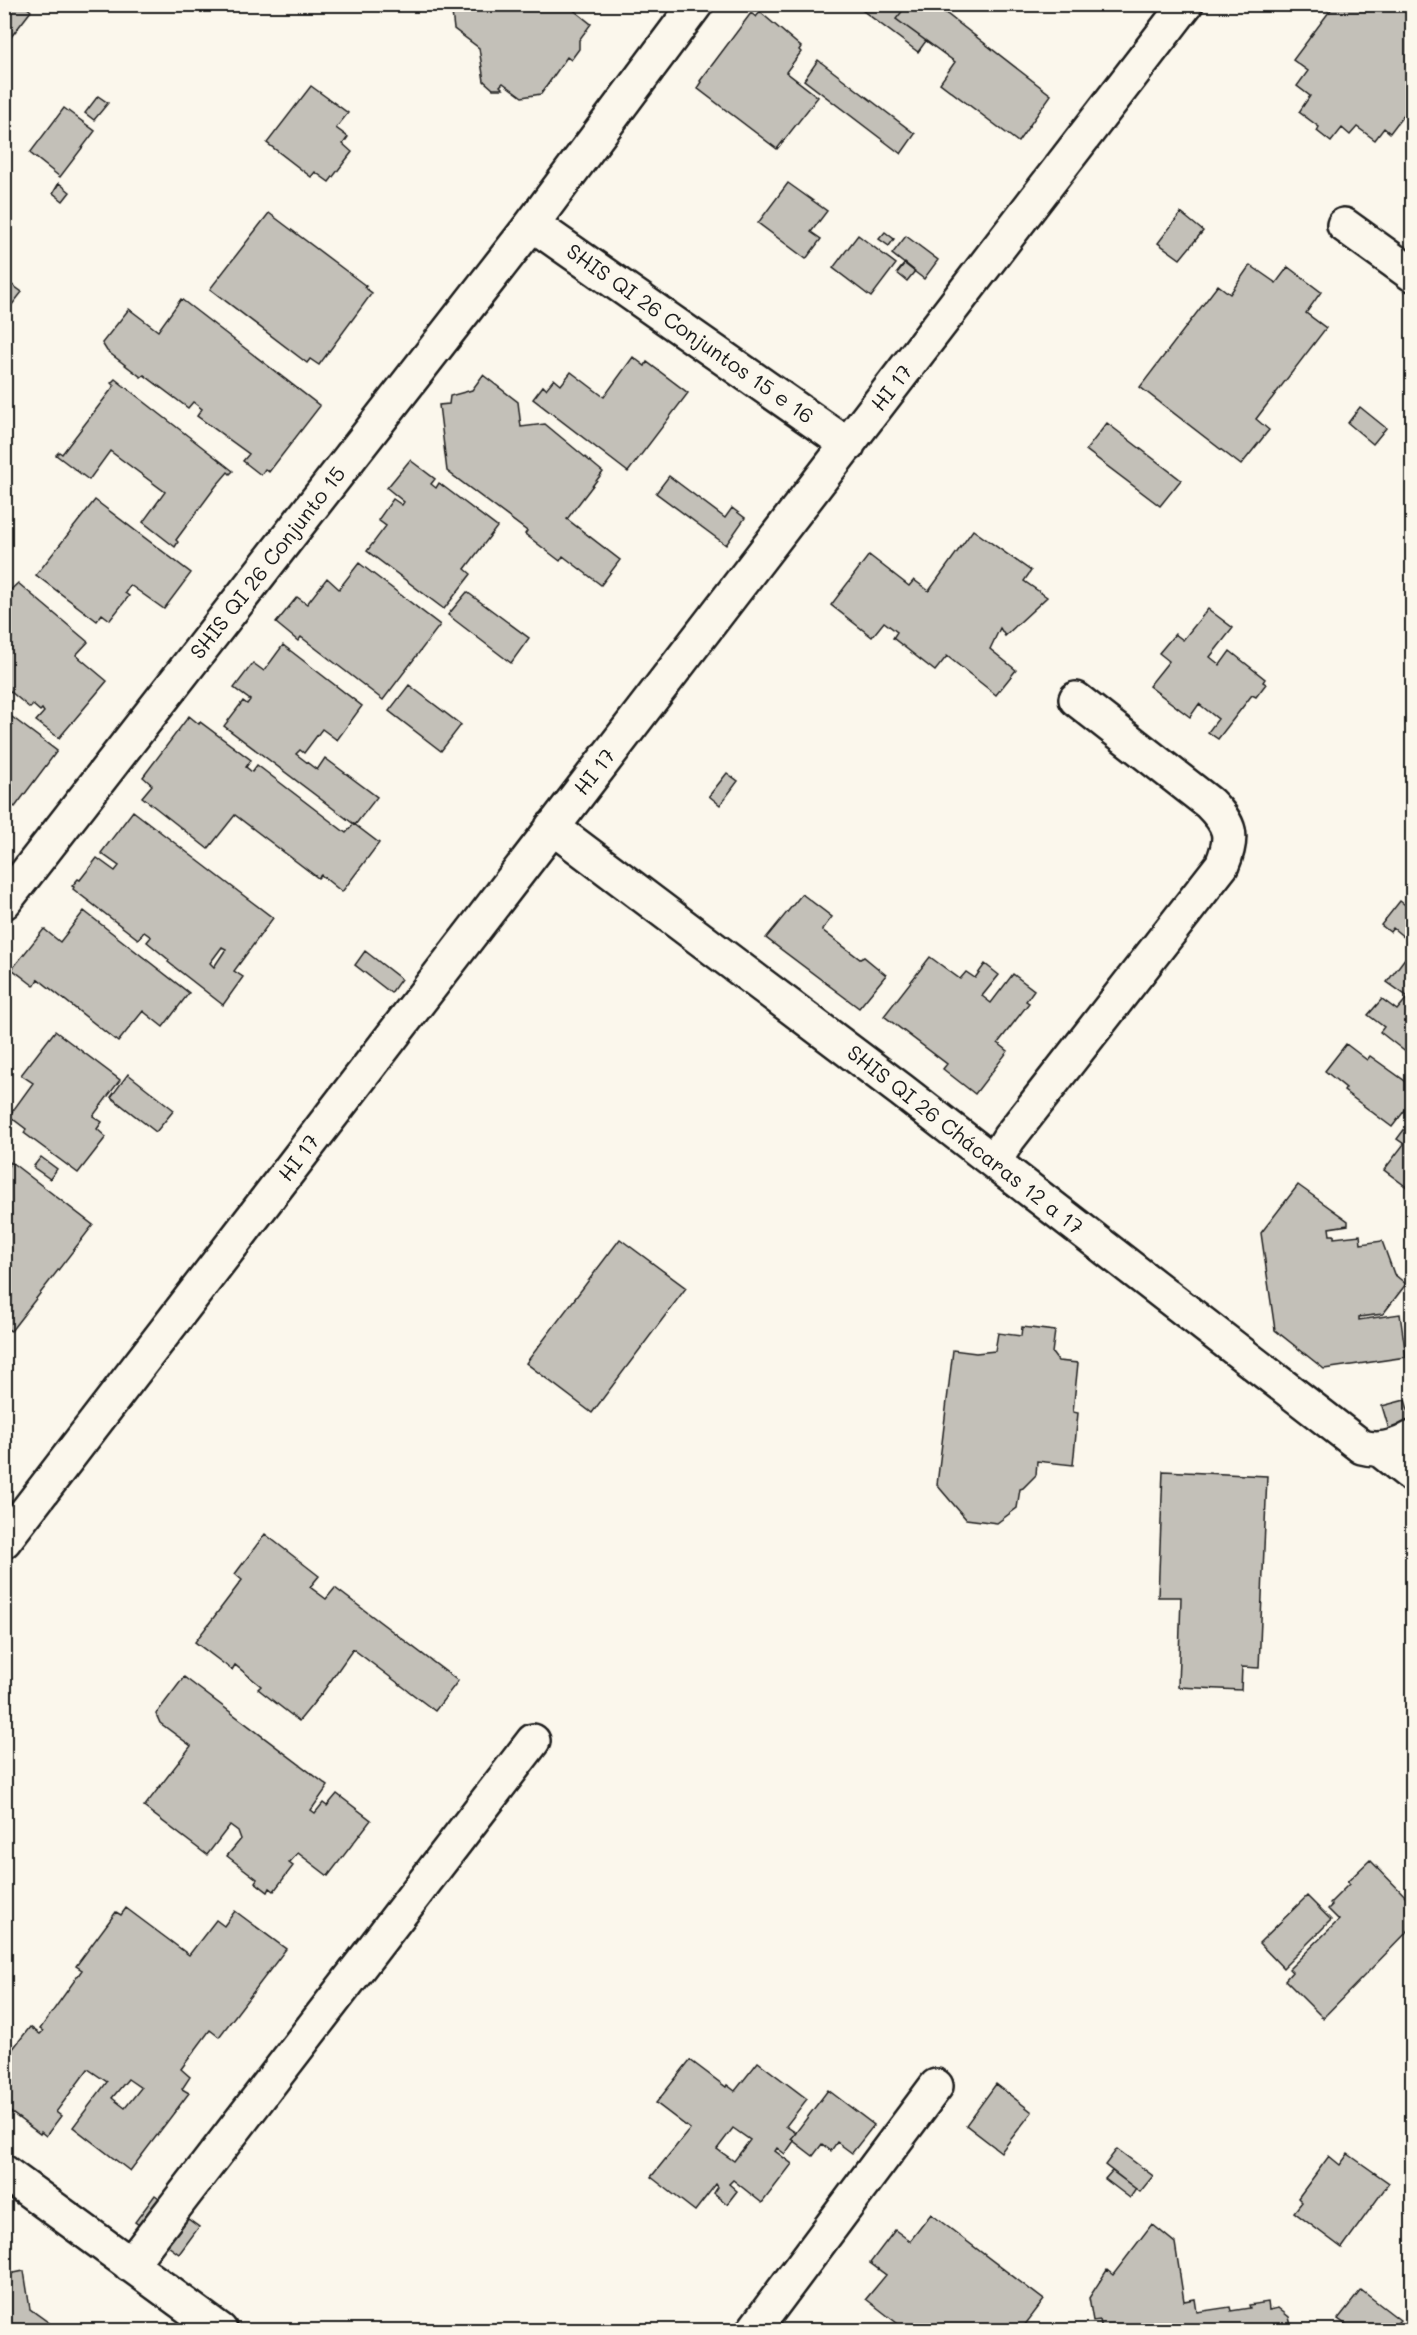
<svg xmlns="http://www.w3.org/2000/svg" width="1417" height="2335" font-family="Mali,sans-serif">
  <rect width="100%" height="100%" fill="#fbf7ec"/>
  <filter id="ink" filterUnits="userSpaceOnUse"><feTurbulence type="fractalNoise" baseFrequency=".0167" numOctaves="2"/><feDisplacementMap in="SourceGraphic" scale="12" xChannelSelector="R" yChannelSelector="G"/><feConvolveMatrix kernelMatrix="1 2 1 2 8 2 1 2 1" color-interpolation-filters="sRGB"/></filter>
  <g filter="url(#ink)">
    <path fill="#c3c0b8" stroke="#1c1c1c" stroke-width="1.5" fill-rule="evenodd" d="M4,4H23L31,11L4,46Z
      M451,4H566L591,24L579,40V49L571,60L567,57L541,94L522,97L503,83L500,86L503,89H493L484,81L479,48L454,29Z
      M867,4H908L896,19L926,41L918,52L862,10Z
      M908,4H934L1051,95L1018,142L940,83L955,62L896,19Z
      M1335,4H1412V104L1390,133L1384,128L1375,140L1357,127L1350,135L1342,128L1331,142L1317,131L1319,127L1299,112L1310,96L1297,86L1308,71L1293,60Z
      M760,12L801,47L799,50L801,52L786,72L818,97L777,149L697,88L701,82L700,81L751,13L756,17Z
      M818,60L915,134L901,154L804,80Z
      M311,86L348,113L336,128L348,137L343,144L352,152L329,182L315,172L311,177L267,143Z
      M98,96L108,103L94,120L85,113Z
      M64,108L95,131L60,177L30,153Z
      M59,183L70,192L63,201L53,193Z
      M788,183L827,211L811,232L821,239L806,259L758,223Z
      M269,213L366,286L364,287L372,293L319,365L310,359L307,363L210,289Z
      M1181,213L1203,231L1180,259L1158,243Z
      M885,232L894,239L889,246L879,239Z
      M858,235L896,264L871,297L833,268Z
      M906,236L938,260L924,279L892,254Z
      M905,263L915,271L907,281L897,273Z
      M1250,265L1276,283L1288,267L1321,292L1306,313L1326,328L1256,419L1269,430L1241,465L1140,387L1218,285L1230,294Z
      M4,279L22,292L4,315Z
      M181,299L320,406L269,472L265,469L261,475L243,461L249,454L197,416L202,409L193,402L188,408L144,375L141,377L107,351L102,343L129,309L158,331Z
      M633,357L645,366L647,362L688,393L628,472L533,399L543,386L546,389L554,379L561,385L571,372L604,397Z
      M483,375L518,402L521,427L545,424L603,472L567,519L620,560L601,585L563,556L560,561L525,534L527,531L447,471L439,405L449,404L450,396L472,390Z
      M115,379L233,471L230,474L228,472L216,486L176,540L178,542L175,547L143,522L165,492L110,451L89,480L56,455L59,452L62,454L114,386L111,383Z
      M1360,407L1386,428L1373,444L1348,423Z
      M1107,423L1181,480L1160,506L1086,450Z
      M410,460L435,479L431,484L436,488L439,483L497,527L465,569L471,574L444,609L367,551L386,526L378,520L393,499L402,505L404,502L387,488Z
      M669,476L725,518L732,508L745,518L726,545L656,493Z
      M95,500L191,573L164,609L130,585L125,593L129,596L110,620L102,614L97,621L36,575Z
      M973,530L1031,571L1024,581L1047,597L1005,636L1000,628L990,649L1016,670L996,695L947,656L935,671L893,638L897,632L884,622L872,637L831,605L869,555L909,586L914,580L929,591Z
      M359,563L440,625L383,700L301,637L298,641L276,623L297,597L307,604L327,578L339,589Z
      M18,583L88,642L76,655L107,681L59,738L36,721L44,712L42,709L40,711L33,705L30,708L4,686V596Z
      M467,592L529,638L511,663L448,615Z
      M1208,609L1233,628L1210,657L1220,665L1230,651L1265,679L1263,682L1266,684L1256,697L1252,695L1218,739L1208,732L1218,719L1199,704L1190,717L1149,686L1169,661L1159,653L1175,634L1183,640Z
      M283,645L362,706L337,740L322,729L304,753L300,750L296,754L317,770L325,758L377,797L355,825L224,726L243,701L247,704L250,700L234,688L253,663L264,671Z
      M409,685L461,725L441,751L389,711Z
      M4,711L57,751L15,807L4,799Z
      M189,716L199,724L200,722L251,760L246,767L252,772L257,765L346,833L354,824L379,843L342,892L321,875L318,878L235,815L208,849L142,797L152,785L143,777Z
      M727,773L738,781L720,805L709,796Z
      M133,811L273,918L234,971L243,977L223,1005L168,962L169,960L147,942L151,937L144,932L138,939L73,889L74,887L72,886L78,879L80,880L97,858L115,871L119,866L101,853ZM222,947L226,949L214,967L210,963Z
      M802,894L832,917L822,930L860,959L864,957L886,975L859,1008L766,938Z
      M1400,901L1412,910V944L1393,928L1390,932L1381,925Z
      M84,911L189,993L163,1027L143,1011L118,1042L38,979L34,986L12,969L44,929L60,942Z
      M1412,949V1057L1380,1032L1384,1027L1368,1015L1382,999L1397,1010L1408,997L1387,982Z
      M365,951L401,979L391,993L355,965Z
      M930,957L960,979L966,972L975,978L985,964L999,975L982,996L991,1003L1013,974L1034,990L1026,1001L1029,1003L998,1043L1008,1051L975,1094L943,1069L947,1064L884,1016Z
      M55,1031L120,1080L93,1116L102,1122L97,1129L106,1137L78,1173L24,1133L26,1129L9,1116L33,1083L21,1075Z
      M1346,1044L1367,1060L1370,1056L1412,1086V1101L1392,1127L1344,1091L1346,1088L1325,1071Z
      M128,1074L174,1110L156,1132L111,1097Z
      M1412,1119V1191L1384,1170L1404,1144L1397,1139Z
      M41,1157L57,1169L50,1179L33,1167Z
      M11,1162L93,1225L11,1331L4,1327V1171Z
      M1298,1185L1348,1221V1225L1329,1228L1330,1235H1334V1238L1360,1235L1361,1244L1382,1241L1394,1274L1406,1284L1383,1314L1359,1317V1320L1400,1314L1406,1357L1324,1369L1275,1330L1261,1233Z
      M620,1239L686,1288L592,1413L526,1363Z
      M1022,1327L1055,1331L1052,1353L1058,1361L1078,1363L1073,1412L1078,1413L1073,1465L1037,1461L1036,1475L1023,1488L1020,1489L1017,1508L997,1523L966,1519L937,1485L953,1350L976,1353L995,1351L998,1333L1021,1336Z
      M1405,1400L1412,1423L1391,1436L1382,1406Z
      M1163,1471L1267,1476L1259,1668L1242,1667L1241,1690L1178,1687L1181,1597H1158Z
      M265,1534L319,1576L310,1587L326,1599L335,1588L458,1681L435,1711L353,1649L322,1693L299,1721L258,1689L261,1686L235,1665L232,1670L195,1642L242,1580L235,1574Z
      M184,1677L328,1786L311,1810L315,1813L323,1803L327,1806L337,1794L371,1820L328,1876L298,1853L289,1863L293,1866L274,1891L270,1888L268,1892L255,1882L257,1879L227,1856L241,1839L238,1831L230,1825L207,1855L144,1807L191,1746L160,1723L156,1714Z
      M1370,1860L1412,1903V1927L1323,2018L1285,1980L1292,1972L1289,1969L1339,1920L1328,1909L1332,1905L1330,1903L1349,1884L1347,1882Z
      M1307,1896L1331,1920L1283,1968L1259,1943Z
      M126,1908L189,1955L216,1920L224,1926L235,1911L286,1949L219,2037L210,2030L181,2069L190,2077L182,2089L189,2093L130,2171L73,2127L107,2082L88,2069L56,2112L61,2116L46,2136L41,2132L40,2134L4,2107V2060L30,2027L40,2034L43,2031L40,2029L82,1970L76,1966L116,1912L121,1915ZM128,2079L141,2088L125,2108L112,2098Z
      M690,2060L726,2087L727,2085L735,2091L758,2062L807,2099L786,2126L796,2133L791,2139L794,2141L785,2154L777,2148L775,2151L792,2164L762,2203L733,2180L729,2184L737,2191L727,2204L714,2193L718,2187L716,2184L695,2211L651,2177L690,2129L656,2103ZM733,2128L750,2140L734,2161L717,2149Z
      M996,2084L1032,2112L1001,2152L966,2125Z
      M828,2090L874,2125L852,2153L837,2142L831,2151L822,2144L813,2156L791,2139Z
      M1117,2149L1153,2176L1140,2192L1105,2165Z
      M1348,2154L1389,2183L1342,2248L1294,2212L1302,2202L1298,2198L1329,2156L1340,2165Z
      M1112,2171L1136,2189L1130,2198L1105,2179Z
      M155,2195L199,2227L179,2254L135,2222Z
      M931,2214L1044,2300L1021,2330H899L902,2327L866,2299L886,2275L870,2263L895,2230L910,2241Z
      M1152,2224L1175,2243L1184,2301L1195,2299L1197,2312L1230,2307L1231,2311L1250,2308L1249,2305L1268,2302L1269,2310L1278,2308L1289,2317L1292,2330H1102L1100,2320L1093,2321L1089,2298L1107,2270L1113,2275Z
      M24,2271L30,2309L59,2330H4V2275Z
      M1361,2290L1400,2320L1391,2330H1354L1338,2319Z"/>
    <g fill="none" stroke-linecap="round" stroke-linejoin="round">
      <g stroke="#1c1c1c" stroke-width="38">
        <path id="minor" d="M532,224L848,445
          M1344,225L1412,274
          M552,827L901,1090L1362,1447C1380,1452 1397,1447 1412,1438
          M4,902L532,224L696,4
          M994,1162L1009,1138L1222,865C1234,836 1231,825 1209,803L1076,699
          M1379,1449L1412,1475
          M4,1541L1186,4
          M4,2172L220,2330
          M130,2265L533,1741
          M754,2330L936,2086"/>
      </g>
      <use href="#minor" stroke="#fbf7ec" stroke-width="33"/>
    </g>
  </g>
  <g text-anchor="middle" stroke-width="6" stroke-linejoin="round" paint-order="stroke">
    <g font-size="21" fill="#1c1c1c" stroke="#fbf7ec">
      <text transform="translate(690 334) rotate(35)" y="7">SHIS QI 26 Conjuntos 15 e 16</text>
      <text transform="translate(892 388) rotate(-52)" y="7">HI 17</text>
      <text transform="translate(268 563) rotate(-52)" y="7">SHIS QI 26 Conjunto 15</text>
      <text transform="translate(595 772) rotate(-52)" y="7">HI 17</text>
      <text transform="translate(965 1140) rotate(38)" y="7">SHIS QI 26 Chácaras 12 a 17</text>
      <text transform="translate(299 1158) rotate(-53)" y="7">HI 17</text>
    </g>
  </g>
  <rect width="1417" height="2335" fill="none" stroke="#fbf7ec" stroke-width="24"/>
  <rect x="12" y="12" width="1393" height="2311" fill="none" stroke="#1c1c1c" stroke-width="2" filter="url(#ink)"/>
</svg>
